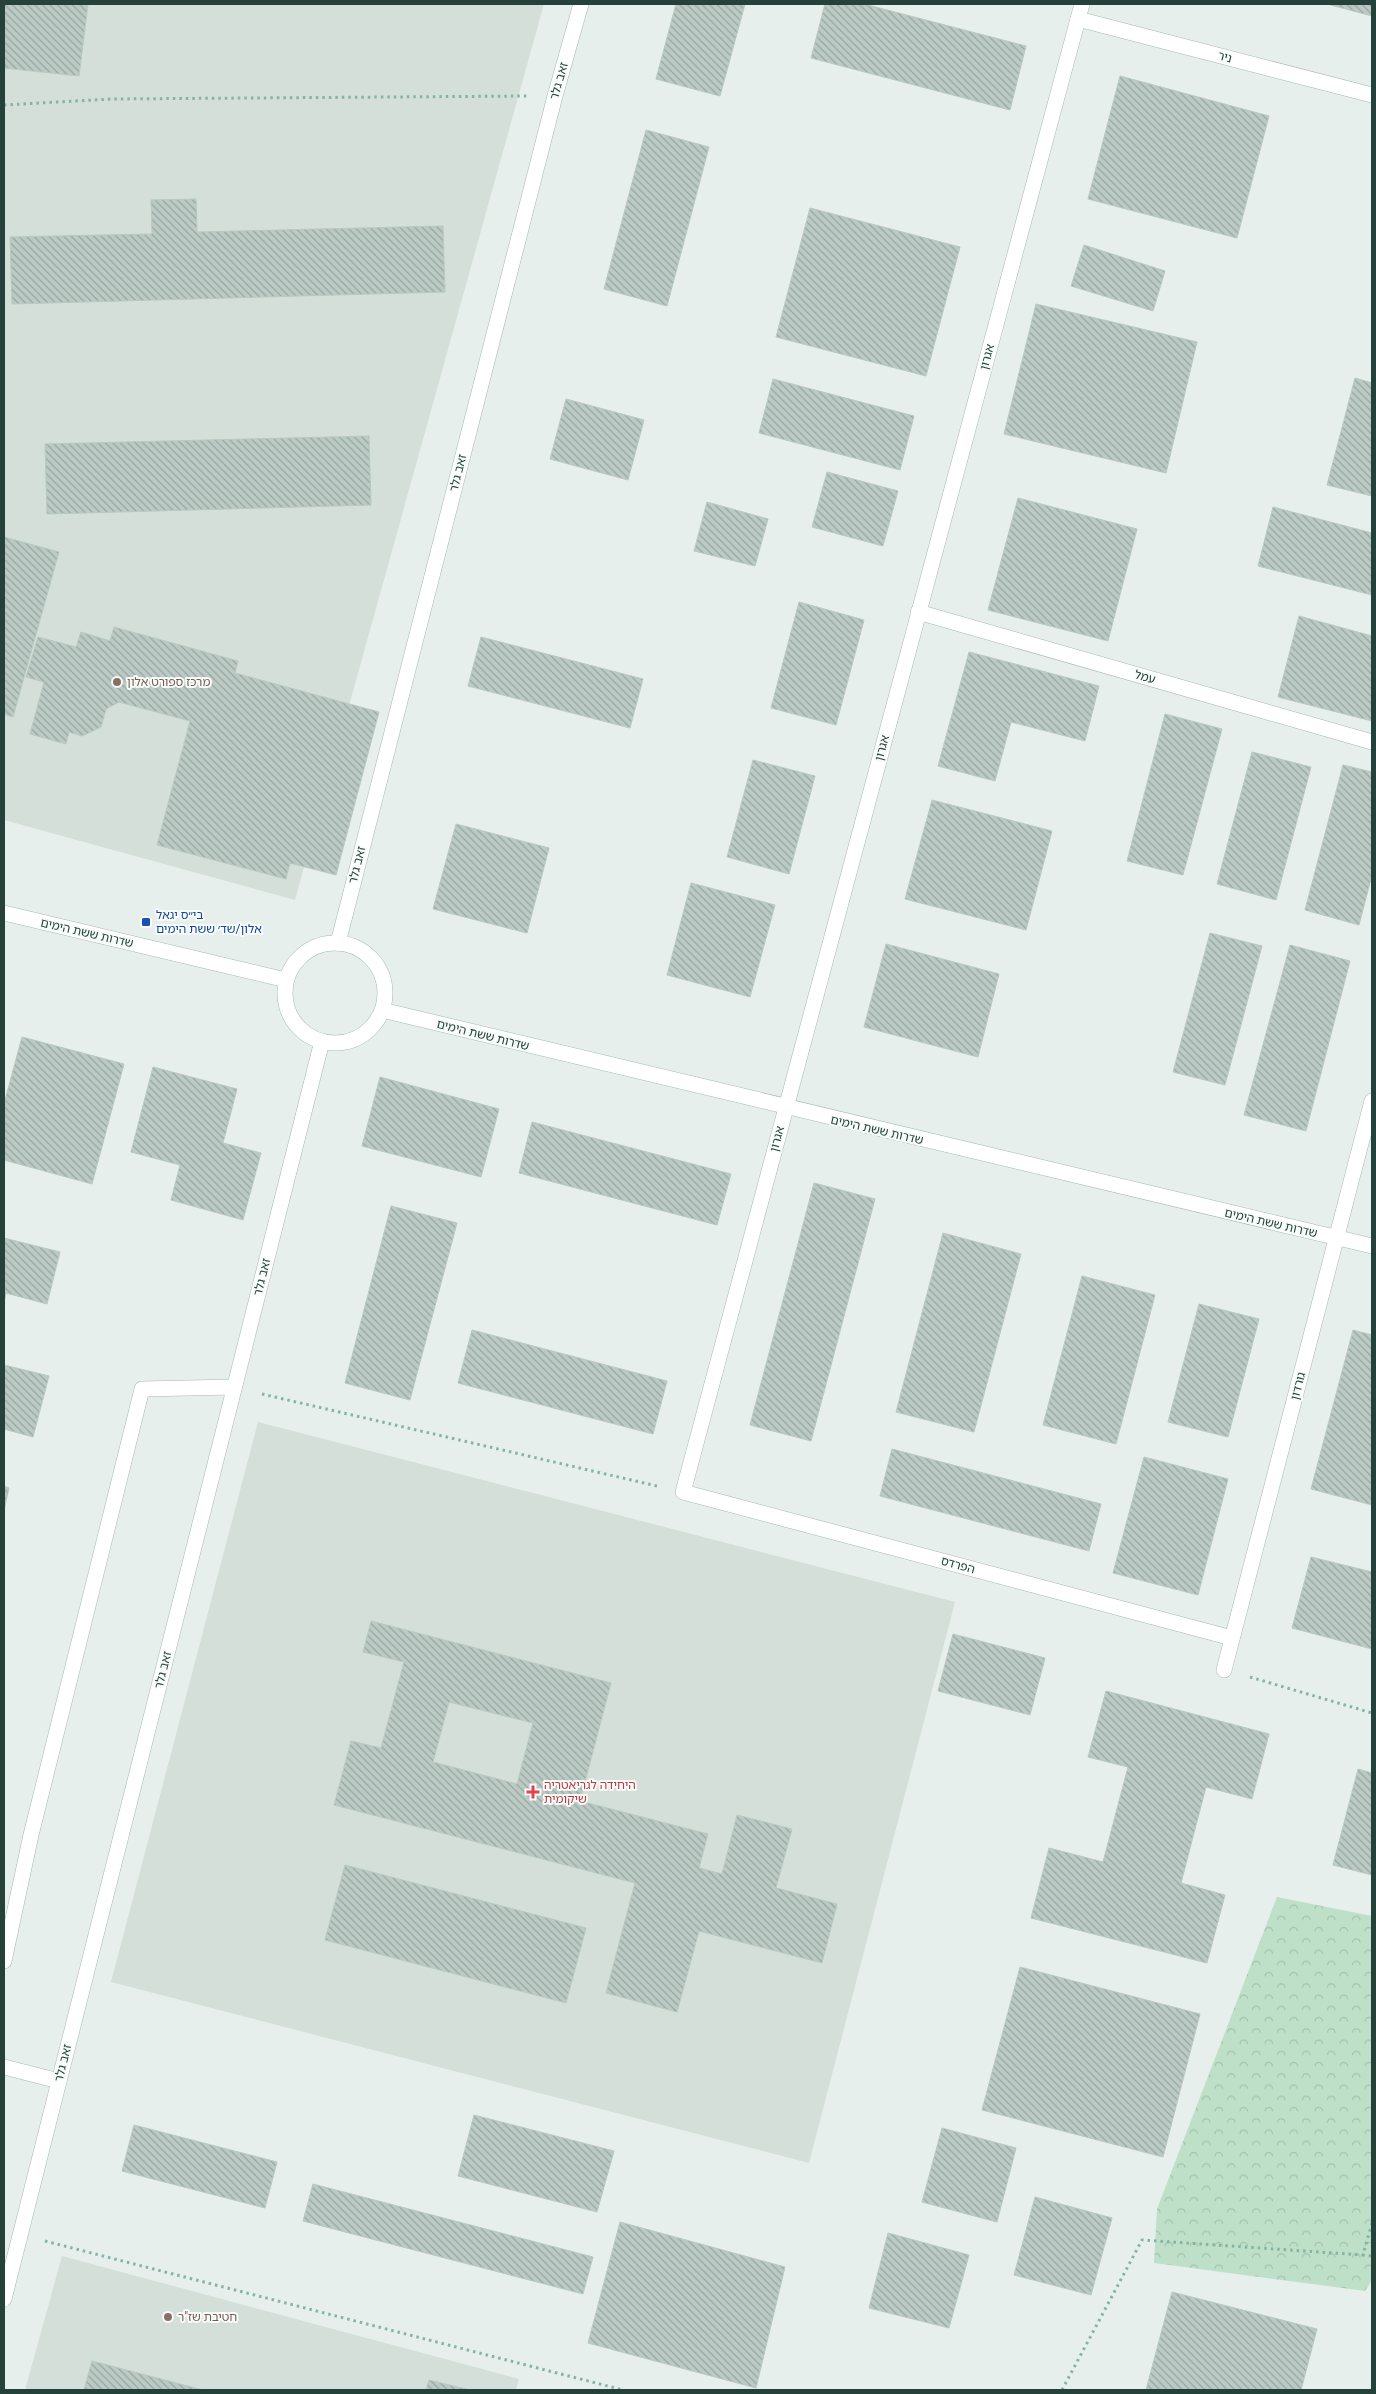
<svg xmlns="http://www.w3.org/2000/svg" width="1376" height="2394" font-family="Roboto,'Noto Sans Hebrew',sans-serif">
  <defs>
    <pattern id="forest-crowns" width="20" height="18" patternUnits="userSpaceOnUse" patternTransform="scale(1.25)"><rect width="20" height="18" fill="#bfe0c8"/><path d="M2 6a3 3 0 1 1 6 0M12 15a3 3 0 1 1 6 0" fill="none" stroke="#a4c1ad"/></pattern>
    <pattern id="building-back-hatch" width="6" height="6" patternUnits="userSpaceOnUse" patternTransform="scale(1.25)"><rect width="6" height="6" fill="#bbcac4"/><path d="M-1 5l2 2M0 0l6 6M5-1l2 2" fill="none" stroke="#98a6a0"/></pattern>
  </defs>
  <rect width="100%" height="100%" fill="#e6efeb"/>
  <path fill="#d4dfda" d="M4,4H544L295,900L4,820Z
    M258,1422L955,1602L809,2163L111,1982Z
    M62,2256L519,2379L516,2390H25Z"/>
  <path fill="url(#forest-crowns)" d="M1277,1897L1372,1916V2280L1365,2291L1154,2263L1157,2209Z"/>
  <path fill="url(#building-back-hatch)" stroke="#b8c9c2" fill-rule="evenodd" d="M4,4H88L79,76L4,68Z
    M676,4H745L720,96L656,79Z
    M825,4H864L1026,46L1010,110L811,58Z
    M1327,4H1372V16Z
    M1120,76L1269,116L1237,238L1088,199Z
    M646,130L709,147L667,306L604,289Z
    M196,199L197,232L443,226L445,292L12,304L10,237L152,234L151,200Z
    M810,208L960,247L926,376L776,337Z
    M1084,245L1165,271L1153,311L1071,286Z
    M1036,304L1197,342L1166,473L1004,434Z
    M1355,378L1372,383V496L1327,485Z
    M773,379L914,416L900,470L759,433Z
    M566,399L644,420L628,480L550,459Z
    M369,436L371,505L47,514L45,444Z
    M827,472L898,491L883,546L812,527Z
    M1018,498L1137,529L1108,641L988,610Z
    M707,502L768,519L755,566L694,551Z
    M1273,507L1372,533V595L1258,566Z
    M4,537L59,552L13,717L4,714Z
    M799,602L864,620L836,725L771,708Z
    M1299,616L1372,636V721L1278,697Z
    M114,627L238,661L235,673L379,712L336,875L290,863L286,879L157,845L190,721L119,702L106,709L101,727L82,736L69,732L66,744L30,734L44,682L26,677L38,637L76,647L81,632L110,641Z
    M481,637L643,679L630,728L468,686Z
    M969,652L1099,686L1085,741L1011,722L995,781L938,766Z
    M1165,714L1222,729L1183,875L1127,861Z
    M1252,752L1311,767L1276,900L1217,884Z
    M753,760L815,776L789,874L727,857Z
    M1343,765L1372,772V875L1359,925L1305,910Z
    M932,800L1052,831L1026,930L905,899Z
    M456,824L549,848L527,933L433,909Z
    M691,883L775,905L750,997L667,975Z
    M1210,933L1262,946L1225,1085L1173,1072Z
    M886,944L999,974L978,1057L864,1027Z
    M1290,945L1350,961L1306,1131L1244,1115Z
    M22,1037L124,1064L92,1184L4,1160V1104Z
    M153,1067L237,1089L223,1143L261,1153L243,1220L171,1200L180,1165L131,1152Z
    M380,1077L499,1109L481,1177L362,1146Z
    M532,1122L731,1174L717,1225L519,1173Z
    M814,1183L875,1199L811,1441L750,1425Z
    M391,1206L457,1223L410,1400L345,1383Z
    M943,1233L1021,1254L974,1432L896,1412Z
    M4,1238L60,1252L47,1304L6,1293L4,1302Z
    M1082,1276L1155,1295L1116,1444L1043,1425Z
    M1199,1304L1259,1319L1228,1437L1168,1422Z
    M472,1330L667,1381L653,1434L458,1383Z
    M1353,1330L1372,1335V1505L1311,1489Z
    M4,1365L49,1376L33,1437L4,1429Z
    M892,1449L1101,1504L1089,1551L880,1496Z
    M1144,1457L1228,1479L1198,1595L1113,1573Z
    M4,1486L9,1488L4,1510Z
    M1311,1557L1372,1572V1649L1292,1628Z
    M371,1621L611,1683L580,1801L708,1834L699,1868L722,1874L737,1815L792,1829L776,1888L837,1904L822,1963L699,1931L677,2012L606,1993L635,1883L334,1805L351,1741L381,1748L404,1662L363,1652ZM449,1702L533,1723L517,1784L433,1762Z
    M953,1634L1045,1658L1030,1715L938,1691Z
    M1106,1691L1269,1734L1252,1799L1206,1787L1181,1883L1225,1895L1207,1963L1031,1918L1049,1848L1103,1862L1128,1767L1088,1757Z
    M1358,1769L1372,1773V1875L1333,1865Z
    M345,1865L586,1928L566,2003L325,1940Z
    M1020,1967L1200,2014L1163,2157L982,2110Z
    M474,2115L614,2151L597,2212L458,2176Z
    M134,2125L277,2162L265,2208L122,2171Z
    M942,2128L1016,2148L997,2222L922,2202Z
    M313,2184L593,2257L583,2294L303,2221Z
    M1035,2197L1112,2218L1091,2295L1014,2275Z
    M620,2222L785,2267L756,2388L588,2343Z
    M888,2233L969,2255L949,2328L869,2308Z
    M1172,2292L1317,2329L1301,2390H1146Z
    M92,2361L203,2390H84Z
    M429,2380L470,2390H426Z"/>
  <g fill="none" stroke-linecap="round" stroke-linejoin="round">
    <g stroke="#a8b8b2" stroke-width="16">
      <path id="lane" d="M1078,19L1372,95
        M918,612L1372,742
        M4,1961L31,1835L142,1389L234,1387
        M4,2067L59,2081"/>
    </g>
    <g stroke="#a8b8b2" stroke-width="16">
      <path id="street" d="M1082,4L683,1492L1232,1638
        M338,943L555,96L581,4
        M1224,1670L1372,1101
        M4,2299L322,1041"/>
    </g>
    <g stroke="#a4bbb3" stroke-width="16">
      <path id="secondary" d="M4,913L286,980
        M285 993a50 50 0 1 1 100 0a50 50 0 1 1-100 0Z
        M382,1010L1372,1246"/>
    </g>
    <path stroke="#86b3a5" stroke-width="3" stroke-dasharray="2.5 4" stroke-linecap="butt" d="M4,105L111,99L528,96
      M262,1394L657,1486
      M1250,1677L1372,1713
      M1372,2223L1363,2255L1372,2256
      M45,2241L623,2390
      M1062,2390L1142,2240L1363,2255"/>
    <use href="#lane" stroke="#fff" stroke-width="15"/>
    <use href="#street" stroke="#fff" stroke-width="15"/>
    <use href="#secondary" stroke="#fff" stroke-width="15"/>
  </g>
  <g fill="#8d6e63" stroke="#f7fbf9" stroke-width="2">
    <circle cx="117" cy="682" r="5"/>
    <circle cx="168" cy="2317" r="5"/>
  </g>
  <rect fill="#1a4fb4" stroke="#f7fbf9" stroke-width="2" x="141" y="917" width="10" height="10" rx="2.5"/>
  <path fill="#e0444e" stroke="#f7fbf9" stroke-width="2" d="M530.5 1784.5h5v5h5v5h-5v5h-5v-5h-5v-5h5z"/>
  <g text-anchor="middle" stroke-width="4" stroke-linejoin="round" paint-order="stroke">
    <g font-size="12" fill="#24423a" stroke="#f7fbf9">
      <text transform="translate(1225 57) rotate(15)" y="4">ניר</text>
      <text transform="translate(559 81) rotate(-74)" y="4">זאב גלר</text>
      <text transform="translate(987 357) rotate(-75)" y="4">אגרון</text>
      <text transform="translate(458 473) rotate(-76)" y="4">זאב גלר</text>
      <text transform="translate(1145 677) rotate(16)" y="4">עמל</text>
      <text transform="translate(882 748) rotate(-75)" y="4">אגרון</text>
      <text transform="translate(357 865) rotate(-76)" y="4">זאב גלר</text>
      <text transform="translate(87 933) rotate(13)" y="4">שדרות ששת הימים</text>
      <text transform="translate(483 1035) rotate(14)" y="4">שדרות ששת הימים</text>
      <text transform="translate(877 1130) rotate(13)" y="4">שדרות ששת הימים</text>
      <text transform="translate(777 1139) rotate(-75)" y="4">אגרון</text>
      <text transform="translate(1271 1223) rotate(13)" y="4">שדרות ששת הימים</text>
      <text transform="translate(262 1277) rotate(-76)" y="4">זאב גלר</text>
      <text transform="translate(1298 1386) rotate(-75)" y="4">גורדון</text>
      <text transform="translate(958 1565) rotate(15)" y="4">הפרדס</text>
      <text transform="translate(163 1670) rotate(-76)" y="4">זאב גלר</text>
      <text transform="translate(63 2063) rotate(-76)" y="4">זאב גלר</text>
    </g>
    <g font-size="12" fill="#785e54" stroke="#f7fbf9" text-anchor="start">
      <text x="127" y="686">מרכז ספורט אלון</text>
      <text x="178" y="2321">חטיבת שז"ר</text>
    </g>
    <g font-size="12" fill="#164399" stroke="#f7fbf9" text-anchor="start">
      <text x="156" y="919">בי״ס יגאל<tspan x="156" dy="14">אלון/שד׳ ששת הימים</tspan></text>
    </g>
    <g font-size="12" fill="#be3a42" stroke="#f7fbf9" text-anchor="start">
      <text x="544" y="1789">היחידה לגריאטריה<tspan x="544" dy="14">שיקומית</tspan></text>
    </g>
  </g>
  <rect width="1376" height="2394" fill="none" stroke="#24423a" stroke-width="10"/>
</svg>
